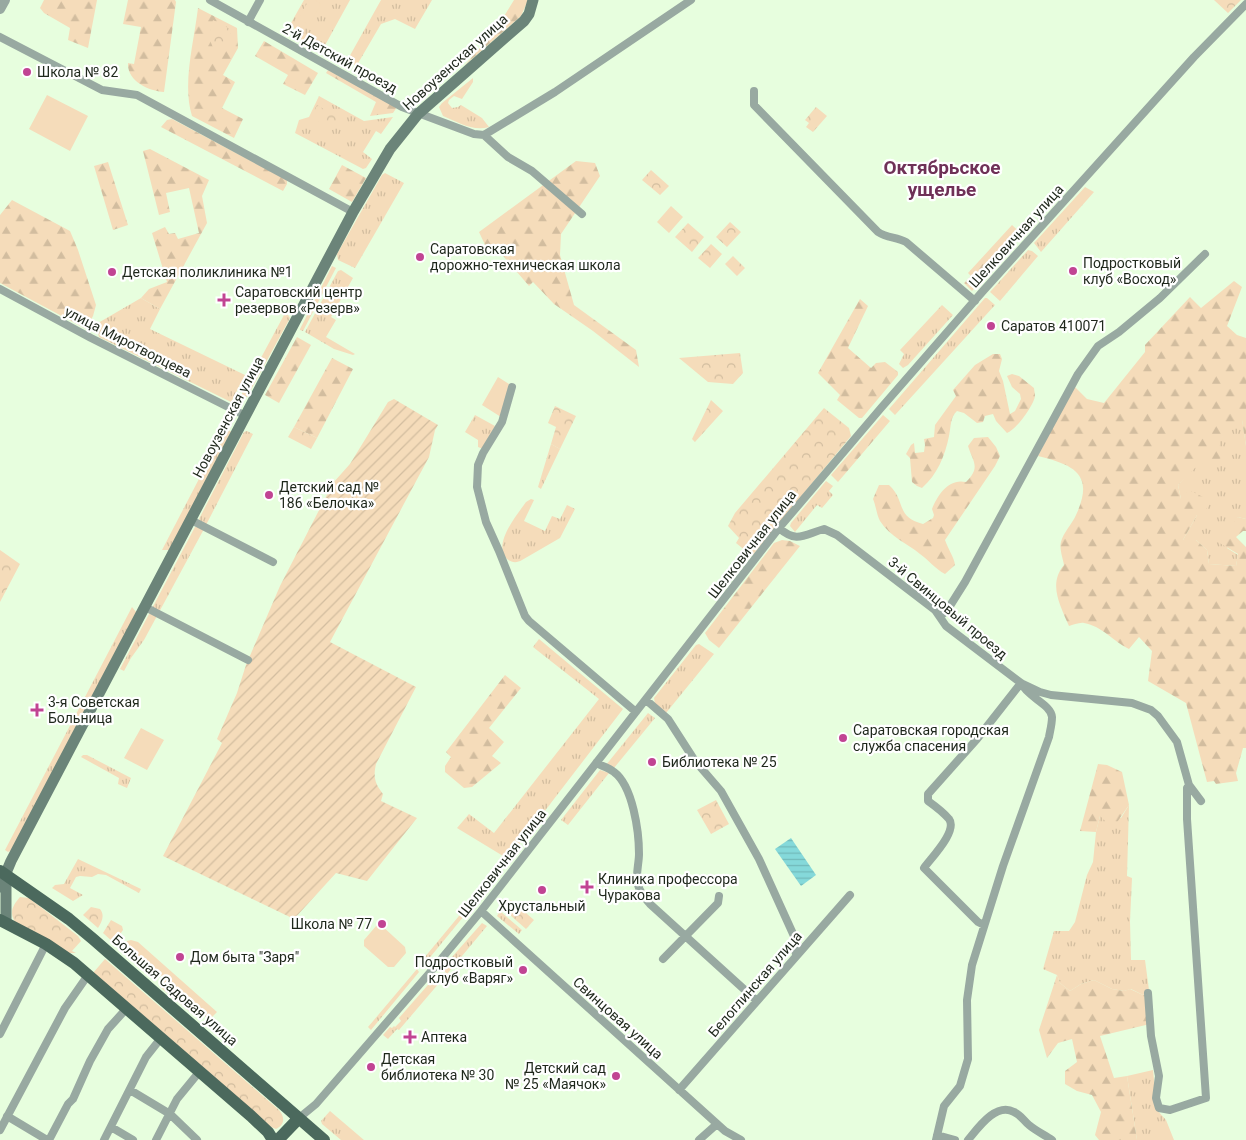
<svg xmlns="http://www.w3.org/2000/svg" width="1246" height="1140" font-family="Roboto,sans-serif">
  <defs>
    <pattern id="grass-tufts" width="24" height="20" patternUnits="userSpaceOnUse" patternTransform="scale(1.25)"><rect width="24" height="20" fill="#f5dcba"/><path d="M3 7l-1-3M5 7V3M7 7l1-3M15 17l-1-3M17 17v-4M19 17l1-3" fill="none" stroke="#d2bd9f"/></pattern>
    <pattern id="forest-firs" width="22" height="20" patternUnits="userSpaceOnUse" patternTransform="scale(1.25)"><rect width="22" height="20" fill="#f5dcba"/><path d="M5 1l3.5 6h-7zM16 11l3.5 6h-7z" fill="#d2bd9f"/></pattern>
    <pattern id="park-crowns" width="20" height="18" patternUnits="userSpaceOnUse" patternTransform="scale(1.25)"><rect width="20" height="18" fill="#f5dcba"/><path d="M2 6a3 3 0 1 1 6 0M12 15a3 3 0 1 1 6 0" fill="none" stroke="#d2bd9f"/></pattern>
    <pattern id="garden-furrows" width="10" height="10" patternUnits="userSpaceOnUse" patternTransform="scale(1.25)"><rect width="10" height="10" fill="#f5dcba"/><path d="M-1 1l2-2M0 10L10 0M9 11l2-2" fill="none" stroke="#d2bd9f"/></pattern>
    <pattern id="water-rules" width="6" height="5" patternUnits="userSpaceOnUse" patternTransform="scale(1.25)"><rect width="6" height="5" fill="#85d9da"/><path d="M0 2.5h6" fill="none" stroke="#72baba"/></pattern>
  </defs>
  <rect width="100%" height="100%" fill="#e7fede"/>
  <path fill="url(#grass-tufts)" d="M304,0H350L323,49L302,41L291,23Z
    M381,0H432L415,29L395,19L381,24L357,65L349,64L348,59Z
    M473,78V82L462,99L454,96L449,100L448,103L452,108L458,107L461,105L482,118L489,127C473,132 458,122 443,116L439,107L442,103Z
    M319,96L364,121L393,117L381,134L376,131L363,152L372,159L366,168L363,169L295,133L299,120L309,117Z
    M385,173L404,183L355,268L338,260L337,254L382,175Z
    M1085,187L1094,192L1041,252L1034,243Z
    M1028,250L1032,251L1038,256L1000,301L990,292Z
    M332,266L336,268L303,331L300,330V329Z
    M341,270L353,278L331,317L336,320L326,337L355,354L353,355L334,349L305,332L338,271Z
    M141,298L160,309L150,329L245,375L231,402L99,337L97,329L98,323Z
    M985,298H987L995,305L895,415L889,409Z
    M942,305L953,315L908,365L903,368L899,364L904,354L900,350Z
    M284,315H288L290,318L247,397L242,396V393Z
    M475,415L495,426L483,449L478,447V440L465,432Z
    M1242,419L1246,446V519L1238,517L1227,548L1238,555L1236,566L1209,564L1207,550L1196,540H1183L1197,515L1181,499L1178,485L1218,440Z
    M225,429L232,432L169,550H162Z
    M247,431L253,434L206,525L200,522L199,519L244,432Z
    M551,444L560,449L541,489L538,487Z
    M826,481L833,486L829,491L833,495L822,508L817,505L795,532L790,526L791,523Z
    M531,499L534,500L524,521L545,531L552,516L560,519L567,505L575,509L560,538L522,560C517,563 512,563 507,559C492,544 517,515 526,502Z
    M195,527H198L204,529L144,640L131,658L124,671L120,669Z
    M132,607L137,613L12,850L8,852L5,850Z
    M539,639L623,709L508,859L457,828L469,814L494,833L599,699L533,647Z
    M699,644L714,654L666,713L655,704L654,698L696,645Z
    M648,713L655,718L614,768L606,765Z
    M83,755H87L131,778L127,788L118,784L119,778L81,757Z
    M600,770L609,773L568,825L561,820Z
    M1129,805L1127,876L1132,878L1130,921L1131,960H1145L1149,990L1143,995L1131,989L1124,991L1112,989L1094,980L1081,984L1070,991L1060,983L1057,975L1043,969L1054,931H1069L1075,922L1087,875L1093,862L1096,832L1100,816L1121,818Z
    M78,859L141,889L139,893L106,875L98,874L92,877L80,876L76,877L70,888L83,895L73,901L52,888L55,885L64,884Z
    M493,875L496,877L427,961L424,958Z
    M500,911L522,930L519,934L497,916Z
    M482,923L487,926L447,974L443,970L444,966Z
    M417,969L419,972L371,1030L368,1027Z
    M434,978L440,982L399,1030L397,1029L388,1039L383,1035L390,1027L392,1028L394,1026L395,1027L401,1021L399,1018Z
    M1153,1070L1157,1110L1166,1120L1174,1140H1137L1127,1076Z
    M330,1111L364,1140H341L322,1124L321,1121Z"/>
  <path fill="url(#forest-firs)" d="M44,0H97L88,48L68,40L70,28L44,13L40,8Z
    M128,0H175L176,2L164,92C149,91 127,81 128,63L134,64L141,27L123,24Z
    M514,0H528L521,16L464,66L495,31Z
    M198,8L237,28L238,48L223,75L235,82L222,108L243,119L234,138L192,116C182,84 194,42 198,8Z
    M264,41L318,73L305,95L283,84L288,75L255,56Z
    M328,70L397,107L393,113L370,116L376,102L326,73Z
    M172,119L287,180V184L283,191L161,127L167,120Z
    M150,149L209,180L202,196L207,223L160,309L141,298L149,289L167,282L152,233L165,227L169,234L175,233L178,239L199,233L189,188L166,193L170,212L159,215L143,151Z
    M576,161L595,163L600,176L561,234L560,255L574,305L636,350L639,367L593,331L554,304L533,282L529,286L499,251L486,247L479,232Z
    M108,162L128,225L113,230L94,166Z
    M342,165L366,178L352,202L329,189Z
    M12,200L70,231L78,250L96,305L93,316L86,329L0,283V215Z
    M1012,225L1023,235L972,291L964,283L971,276L968,273Z
    M1234,281L1242,287L1227,326L1237,335L1246,338V446L1242,420L1219,440L1221,458L1210,465L1200,463L1178,485L1181,499L1189,490L1209,500L1206,511L1197,515L1183,540H1196L1207,550L1209,564L1236,566L1238,554L1218,542L1238,517L1246,519V531H1243L1236,537L1246,547V748H1243L1236,773L1238,781L1216,784L1214,781L1207,782L1186,703L1148,681L1152,651L1139,637L1129,649C1114,642 1102,626 1084,623C1080,622 1073,625 1069,626C1060,605 1048,584 1064,565C1063,559 1059,548 1061,542C1063,533 1072,524 1076,515C1095,474 1074,465 1038,456L1074,386L1087,399L1104,403L1145,352V345L1190,297L1201,308Z
    M860,299L868,306L848,348L871,368L876,363L885,362L898,372V375L862,418H859L837,400L840,395L818,373Z
    M297,337L311,345L279,403L265,395Z
    M993,354H1000L1002,359L999,371L1003,381L1010,414L1015,411L1021,399L1020,394L1012,387L1007,376L1012,374L1019,376L1034,388C1034,390 1035,393 1035,396C1034,405 1016,430 1007,433L996,421L993,414L985,416L983,422L977,423L964,413L957,411C950,417 951,427 949,436C945,456 937,475 922,488L917,486L912,482L910,458L906,454L911,445L914,443L915,453L924,452L925,445L924,439L934,437L935,425L956,396L953,390L975,365Z
    M332,358L353,369L317,438L294,427Z
    M883,415L890,421L838,482L831,475Z
    M988,437L996,447L1000,456L995,466L945,540C948,549 954,557 955,565L945,574C935,569 929,560 920,554C907,543 890,537 880,521C877,516 876,506 873,499L879,485H889C906,500 895,517 923,524L933,518L934,515L932,509C938,494 949,478 966,482C981,467 973,462 968,446L974,438Z
    M782,540L790,541L800,546L719,648L709,640L705,633L774,543Z
    M505,675L521,688L489,728L504,742L492,756L501,763L472,787L464,788L445,772V766L451,757L446,752Z
    M1098,764L1107,765L1122,772L1129,805L1113,828L1100,816L1096,832L1080,831Z
    M1057,975L1060,983L1070,991L1081,984L1094,980L1112,989L1124,991L1130,989L1143,995L1149,990L1154,1023L1100,1036L1114,1078L1127,1076L1137,1140H1099L1095,1135L1101,1112L1092,1095L1077,1091L1065,1084V1071L1077,1062L1072,1039L1058,1043L1047,1058L1039,1030Z"/>
  <path fill="url(#park-crowns)" d="M1214,0H1241L1228,13Z
    M213,20L232,30L224,53L214,50L209,38Z
    M317,105L339,118L332,130L310,117Z
    M816,107L827,116L813,132L806,127L809,123L805,120Z
    M651,170L669,186L660,195L642,180Z
    M730,222L741,232L727,247L716,237Z
    M688,223L704,237L692,252L675,237Z
    M711,244L722,254L710,268L698,258Z
    M733,256L745,268L737,276L725,264Z
    M740,353L743,373L733,384L708,382L679,358Z
    M711,400L723,411L695,442L692,439Z
    M555,406L576,416L560,449L551,444L556,427L548,423Z
    M824,408L849,428L851,436L752,556L736,543L739,538L728,526L735,513Z
    M294,427L317,438L311,449L288,437Z
    M0,550L20,564L0,602Z
    M716,800L729,824L711,834L697,810Z
    M20,897L29,898L78,936L81,941L72,951L76,953H67L15,922C9,912 13,905 20,897Z
    M511,900L534,920L526,929L503,909Z
    M91,907L100,909C105,915 102,922 98,928L83,915Z
    M111,920L122,926L123,930L114,943L103,933Z
    M131,940L138,942L217,1012L209,1020L201,1012L196,1017L160,987L164,978L141,957L133,961L120,950L127,941Z
    M105,959L279,1110C285,1117 285,1125 276,1129L269,1126L93,973Z"/>
  <path fill="url(#garden-furrows)" d="M394,399L438,425L435,430L429,457L330,642L416,687L376,764C373,777 375,784 383,794L381,801L417,818L367,881L336,873L294,919L163,856L222,743L217,739L237,693L246,665L280,586L333,483L350,464L388,402Z"/>
  <path fill="#f5dcba" d="M309,0H315L321,4L309,25L298,19Z
    M47,95L88,116L70,151L29,129Z
    M671,206L683,217L669,233L657,222Z
    M498,377L509,384L501,417L482,405Z
    M141,728L164,740L147,770L124,758Z
    M377,925H381L405,947L406,953L394,967H388L364,946V940Z"/>
  <path fill="url(#water-rules)" d="M791,838L816,875L801,886L775,849Z"/>
  <g fill="none" stroke-linecap="round" stroke-linejoin="round">
    <path stroke="#98a9a1" stroke-width="8" d="M210,0L402,107L474,134L484,135L508,157L532,171L582,214
      M248,22L260,0
      M0,37L102,90L137,95L353,212
      M754,91V105L878,232C887,238 896,237 906,242L975,301
      M484,135L555,92L691,0
      M0,289L91,338L246,416
      M512,387L502,422L483,453L478,465L477,487L486,522L499,551L525,616L529,621L636,712
      M191,520L273,562
      M779,528C797,544 805,534 824,529L837,535L935,610L946,626L1021,683L1040,692L1051,695L1132,703L1151,710L1158,716L1177,742L1189,785L1201,801
      M145,607L248,660
      M940,617L948,609L965,582L1078,374L1098,346L1119,332L1160,298L1205,254
      M646,700L668,719L695,761L721,791L759,859L794,936L796,955
      M596,763C602,766 609,768 614,772C633,786 639,832 639,854C639,864 635,876 638,885C640,893 645,898 650,904L757,1001
      M481,911L725,1131L741,1140
      M984,925L978,922L924,868C931,858 958,831 949,819C943,812 935,806 928,801V794L977,739L1021,683
      M663,959L718,903L719,896
      M1148,993L1151,1036L1159,1076L1156,1098L1159,1108L1170,1110L1206,1098L1187,819V788L1189,785
      M0,1034L46,944
      M130,1090L170,1114L197,1140
      M679,1090L850,895
      M7,1116L47,1140
      M299,1118L316,1104L433,969L481,911L779,528L881,408L983,291L1194,57L1246,4
      M111,1127L133,1140
      M0,1130L65,1008L88,975
      M937,1135L955,1140
      M49,1140L68,1104L73,1099L90,1061L108,1029L127,1008
      M104,1140L146,1057L161,1038
      M156,1140L177,1099L200,1071
      M699,1140L717,1124
      M936,1140L944,1106L960,1086L968,1059L967,1000L972,965L1003,866L1049,737C1050,731 1052,724 1052,717C1051,704 1027,697 1021,683
      M968,1140C978,1128 996,1102 1014,1112C1021,1115 1024,1121 1029,1125C1036,1131 1045,1135 1052,1140"/>
    <path stroke="#98a9a1" stroke-width="10" d="M0,9L5,0"/>
    <path stroke="#6b8479" stroke-width="11" d="M0,887L11,861L74,741L299,314L353,212L390,149L418,114L524,21L529,14L533,0
      M6,922V876"/>
    <path stroke="#4b695d" stroke-width="12" d="M0,871L69,919L93,939L324,1140
      M0,920L46,944L74,963L251,1116L268,1132L273,1140
      M278,1140L299,1118"/>
  </g>
  <g fill="#c14493" stroke="#fff" stroke-width="2">
    <circle cx="27" cy="72" r="5"/>
    <circle cx="420" cy="257" r="5"/>
    <circle cx="1073" cy="271" r="5"/>
    <circle cx="112" cy="272" r="5"/>
    <path d="M221.5 292.5h5v5h5v5h-5v5h-5v-5h-5v-5h5z"/>
    <circle cx="991" cy="326" r="5"/>
    <circle cx="269" cy="495" r="5"/>
    <path d="M34.5 702.5h5v5h5v5h-5v5h-5v-5h-5v-5h5z"/>
    <circle cx="843" cy="738" r="5"/>
    <circle cx="652" cy="762" r="5"/>
    <path d="M584.5 879.5h5v5h5v5h-5v5h-5v-5h-5v-5h5z"/>
    <circle cx="542" cy="890" r="5"/>
    <circle cx="382" cy="924" r="5"/>
    <circle cx="180" cy="957" r="5"/>
    <circle cx="523" cy="970" r="5"/>
    <path d="M407.5 1029.5h5v5h5v5h-5v5h-5v-5h-5v-5h5z"/>
    <circle cx="371" cy="1067" r="5"/>
    <circle cx="616" cy="1076" r="5"/>
  </g>
  <g text-anchor="middle" stroke-width="4.5" stroke-linejoin="round" paint-order="stroke">
    <g font-size="14" fill="#1e271b" stroke="#fff">
      <text transform="translate(340 58) rotate(29)" y="5">2-й Детский проезд</text>
      <text transform="translate(455 62) rotate(-42)" y="5">Новоузенская улица</text>
      <text transform="translate(1016 236) rotate(-48)" y="5">Шелковичная улица</text>
      <text transform="translate(128 342) rotate(27)" y="5">улица Миротворцева</text>
      <text transform="translate(228 417) rotate(-62)" y="5">Новоузенская улица</text>
      <text transform="translate(752 544) rotate(-52)" y="5">Шелковичная улица</text>
      <text transform="translate(948 608) rotate(40)" y="5">3-й Свинцовый проезд</text>
      <text transform="translate(502 863) rotate(-52)" y="5">Шелковичная улица</text>
      <text transform="translate(755 984) rotate(-49)" y="5">Белоглинская улица</text>
      <text transform="translate(175 990) rotate(41)" y="5">Большая Садовая улица</text>
      <text transform="translate(618 1018) rotate(42)" y="5">Свинцовая улица</text>
    </g>
    <g font-size="14" fill="#1e271b" stroke="#fff" text-anchor="start">
      <text x="37" y="77">Школа № 82</text>
      <text x="430" y="254">Саратовская<tspan x="430" dy="16">дорожно-техническая школа</tspan></text>
      <text x="1083" y="268">Подростковый<tspan x="1083" dy="16">клуб «Восход»</tspan></text>
      <text x="122" y="277">Детская поликлиника №1</text>
      <text x="235" y="297">Саратовский центр<tspan x="235" dy="16">резервов «Резерв»</tspan></text>
      <text x="1001" y="331">Саратов 410071</text>
      <text x="279" y="492">Детский сад №<tspan x="279" dy="16">186 «Белочка»</tspan></text>
      <text x="48" y="707">3-я Советская<tspan x="48" dy="16">Больница</tspan></text>
      <text x="853" y="735">Саратовская городская<tspan x="853" dy="16">служба спасения</tspan></text>
      <text x="662" y="767">Библиотека № 25</text>
      <text x="598" y="884">Клиника профессора<tspan x="598" dy="16">Чуракова</tspan></text>
      <text x="542" y="911" text-anchor="middle">Хрустальный</text>
      <text x="372" y="929" text-anchor="end">Школа № 77</text>
      <text x="190" y="962">Дом быта "Заря"</text>
      <text x="513" y="967" text-anchor="end">Подростковый<tspan x="513" dy="16">клуб «Варяг»</tspan></text>
      <text x="421" y="1042">Аптека</text>
      <text x="381" y="1064">Детская<tspan x="381" dy="16">библиотека № 30</tspan></text>
      <text x="606" y="1073" text-anchor="end">Детский сад<tspan x="606" dy="16">№ 25 «Маячок»</tspan></text>
    </g>
    <g font-size="19" font-weight="bold" fill="#6f3157" stroke="#fff">
      <text x="942" y="174">Октябрьское<tspan x="942" dy="22">ущелье</tspan></text>
    </g>
  </g>
</svg>
